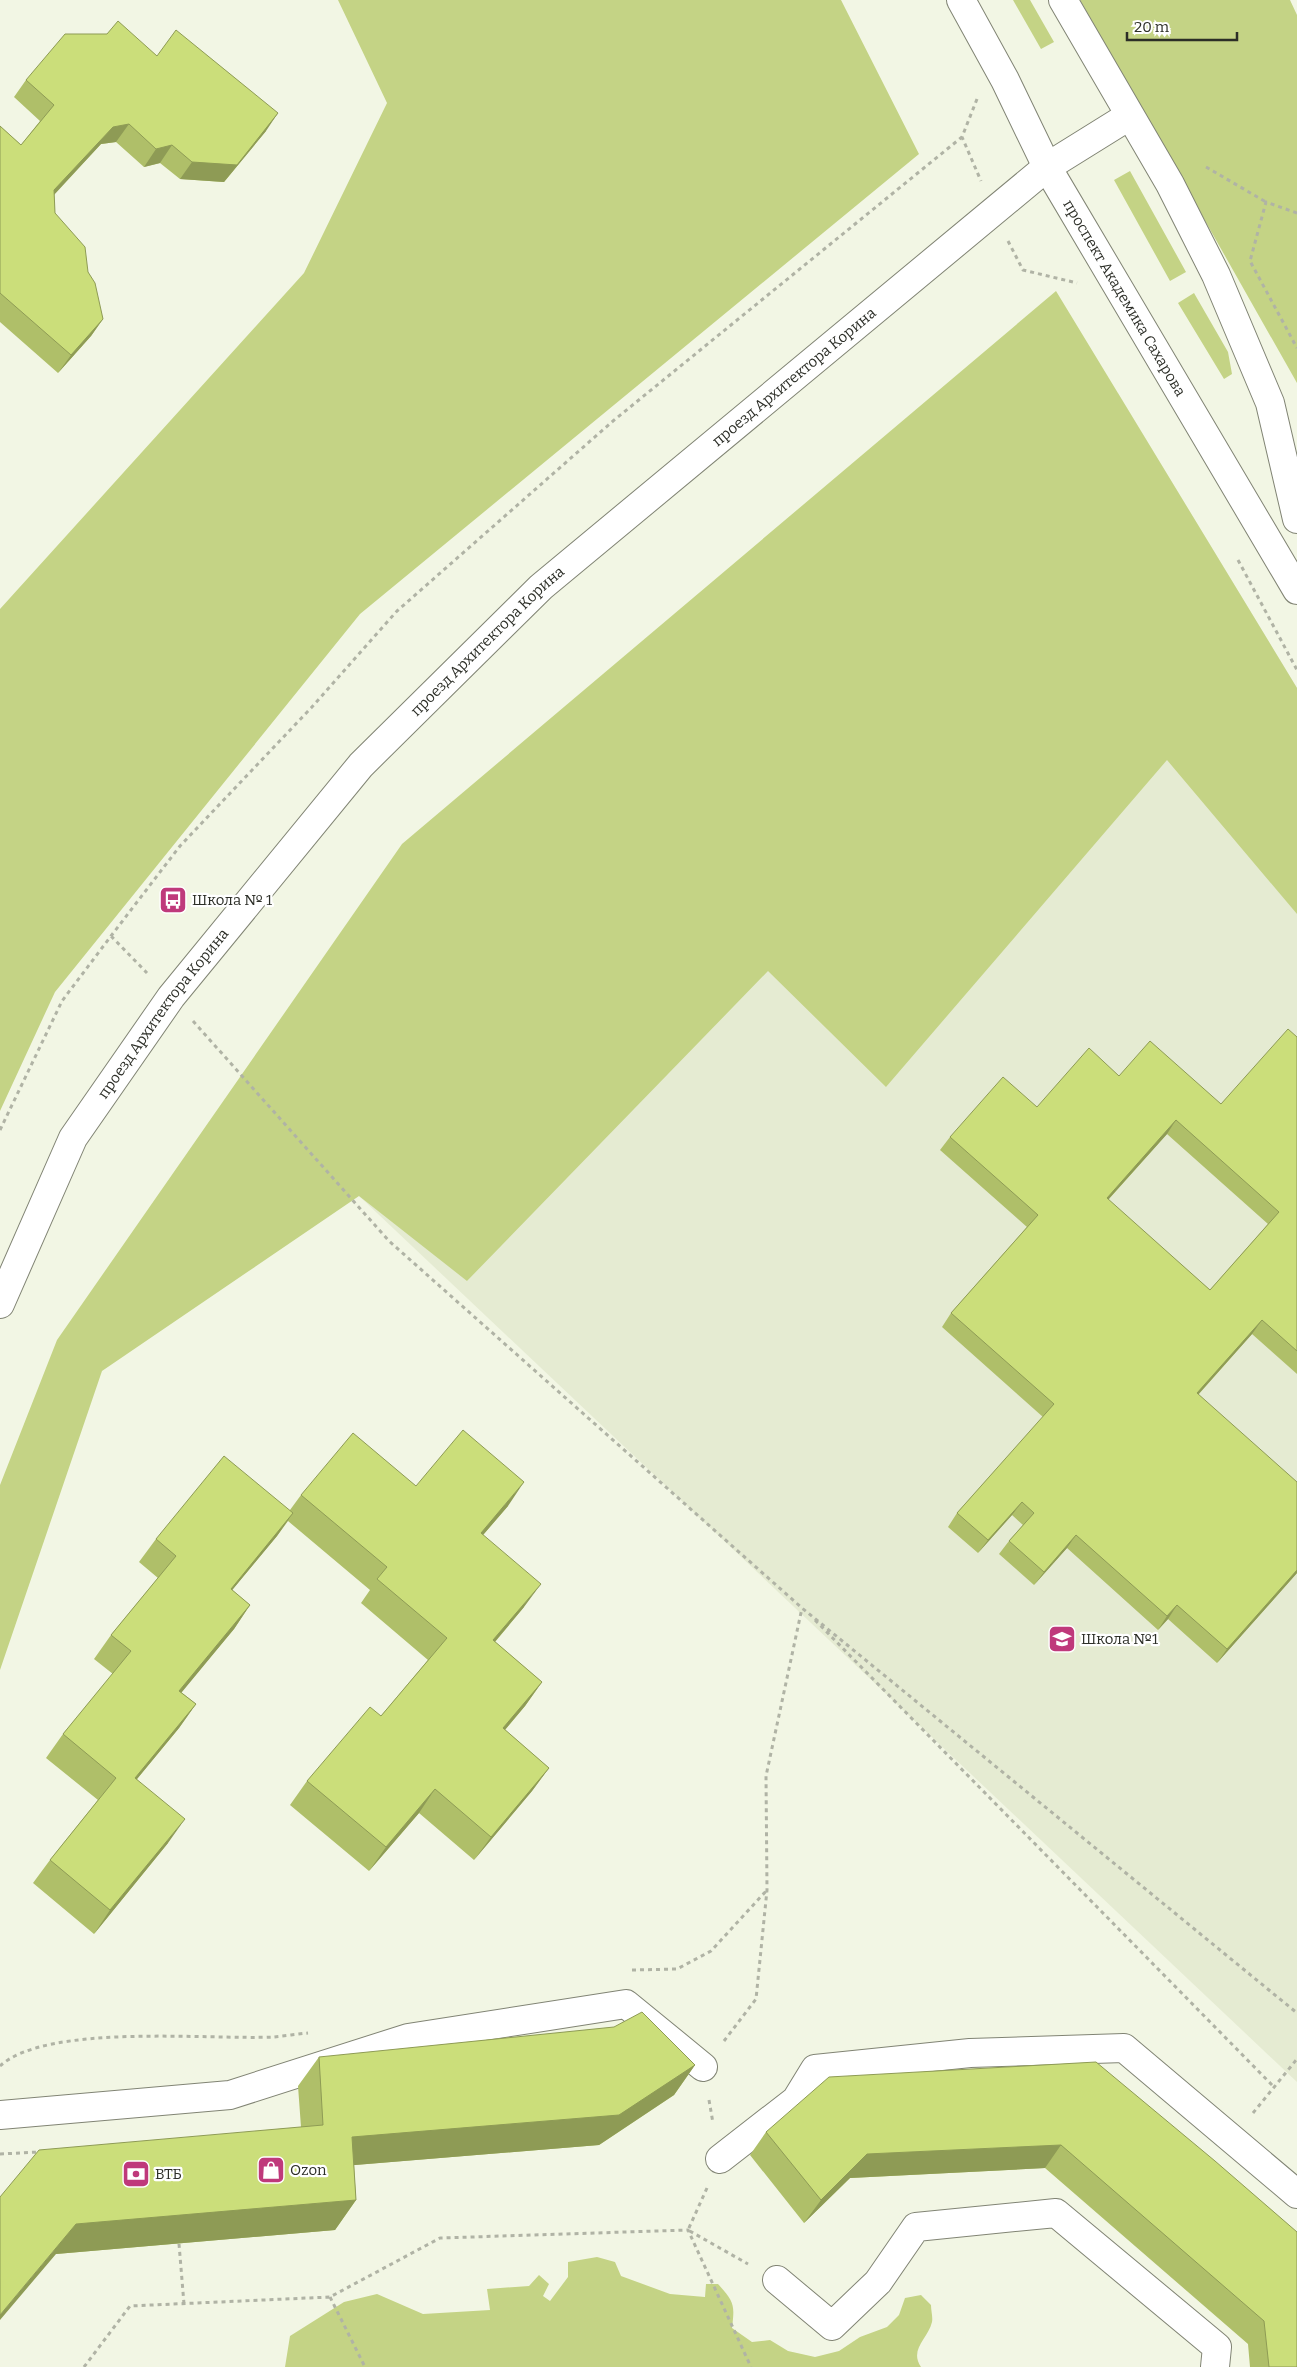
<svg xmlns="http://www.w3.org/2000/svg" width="1297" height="2367" font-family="Bitter,serif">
  <rect width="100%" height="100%" fill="#f2f6e4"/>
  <path fill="#e5ebd2" d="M1118,393L1297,688V2082L359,1196Z"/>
  <path fill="#c4d385" d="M338,0H841L919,154L360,614L55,992L0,1111V609L304,273L387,103Z
    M1013,0H1030L1054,42L1041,49Z
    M1080,0H1290L1297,15V383Z
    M1130,171L1186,272L1170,281L1114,180Z
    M1056,291L1297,688V914L1167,760L886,1087L768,971L467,1281L359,1196L102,1371L0,1670V1485L57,1340L402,844Z
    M1194,293L1228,352L1232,374L1224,379L1178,303Z
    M597,2257L615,2262L621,2276L670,2294L705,2297L706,2284H718C734,2302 735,2304 732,2328L752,2342L770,2340L788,2351L815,2357L839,2351L860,2337L887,2327L899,2315L905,2298L921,2295L931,2305C931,2311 933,2317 932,2322C928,2339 909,2349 921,2367H285L290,2336L344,2302L377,2294L423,2314L490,2310L487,2289L529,2286L539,2275L549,2284L543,2296L550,2301L568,2277V2262Z"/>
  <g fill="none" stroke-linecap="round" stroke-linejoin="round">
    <g stroke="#818474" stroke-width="30">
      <g id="minor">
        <path id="s1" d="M961,0L1005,80L1047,167L1297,590"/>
        <path d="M1063,0L1170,184L1216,275L1270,403L1297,519"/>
        <path id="s2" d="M0,1304L73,1138L171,997L361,765L541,587L1047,167L1129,116"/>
        <path d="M0,2115L230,2095L408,2038L626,2004L703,2067"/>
        <path d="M720,2159L796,2100L815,2069L970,2053L1124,2048L1297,2194"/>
        <path d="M777,2280L832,2326L878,2282L916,2227L1056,2213L1217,2347L1215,2367"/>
      </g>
    </g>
    <path stroke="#b0b3a5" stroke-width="3" stroke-dasharray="4 4" stroke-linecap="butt" d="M977,99L962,137L981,181
      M1206,167L1266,202
      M1297,213L1266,202L1250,261L1297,348
      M1008,241L1023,270L1077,283
      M1238,560L1297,670
      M111,936L147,973
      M193,1021L389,1241L802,1608L1297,2013
      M0,1130L62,1001L111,936L180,846L311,708L397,611L613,421L962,137
      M815,1620L1273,2086
      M632,1970L677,1969L711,1951L767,1890
      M724,2041L756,1999L767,1890L766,1776L802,1608
      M0,2066C47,2023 208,2040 274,2037C285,2036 297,2034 308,2033
      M709,2100L713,2123
      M1253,2113L1297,2059
      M0,2154L39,2152
      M707,2188L688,2230L748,2264
      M179,2244L184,2304
      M330,2297L365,2367
      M84,2367L130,2306L330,2297L440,2238L688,2230L751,2367"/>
    <use href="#minor" stroke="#fff" stroke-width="28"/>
  </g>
  <path fill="#afbf69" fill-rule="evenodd" d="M157,56L266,131L224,182L180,179L160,163L144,167L116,142L101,144L54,194L55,213L88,272L103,319L91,336L58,373L0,322V126L21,145L40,121L14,97L26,80Z
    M1297,1037V1374L1252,1334L1198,1395L1297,1573L1217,1663L1168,1619L1158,1630L1067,1548L1034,1585L999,1554L1009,1541L1023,1525L1012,1515L978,1553L948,1527L957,1513L1043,1417L942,1327L951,1313L1027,1227L940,1150L950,1137L1037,1107L1119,1076L1221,1104ZM1167,1134L1268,1224L1210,1290L1108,1200Z
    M416,1486L508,1506L483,1535L524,1607L495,1642L542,1682L525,1706L505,1730L549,1768L532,1791L474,1860L419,1813L369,1871L290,1805L307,1781L381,1716L428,1660L361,1603L370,1590L288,1521L277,1536L232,1590L250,1605L234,1629L181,1692L196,1704L179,1728L137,1779L168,1843L94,1934L33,1883L50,1860L98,1800L46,1758L63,1734L113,1674L94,1659L111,1635L158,1578L139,1562L156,1539L290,1510L301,1495Z
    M319,2057L695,2065L674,2095L599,2145L354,2165L356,2200L335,2230L56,2254L0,2197L301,2127L298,2086Z
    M1096,2062L1297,2367H1250L1248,2344L1045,2168L850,2178L804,2223L750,2155L766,2132Z"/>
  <path fill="#8e9b55" d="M278,113L266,131L224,182L180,179L192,162Z
    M129,124L116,142L101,144L42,208L54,190L113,127Z
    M172,145L160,163L144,167L156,149Z
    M103,319L91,336L58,373L71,355Z
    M1176,1120L1167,1134L1097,1212L1107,1198Z
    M1262,1320L1252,1334L1187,1407L1197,1393Z
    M524,1482L508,1506L464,1557L481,1533Z
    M1022,1502L1012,1515L978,1553L988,1540Z
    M293,1513L277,1536L214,1612L231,1589Z
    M1076,1535L1067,1548L1034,1585L1044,1572Z
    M1297,1570V1573L1217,1663L1227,1649Z
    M541,1584L524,1607L476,1664L493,1640Z
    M250,1605L234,1629L163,1715L179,1691Z
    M1177,1605L1168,1619L1158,1630L1167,1616Z
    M542,1682L525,1706L486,1752L503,1728Z
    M196,1704L179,1728L118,1802L135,1778Z
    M549,1768L532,1791L474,1860L491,1837Z
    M435,1789L419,1813L369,1871L386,1847Z
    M185,1819L168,1843L94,1934L110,1910Z
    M695,2065L674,2095L599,2145L331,2167L352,2137Z
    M1061,2145L1045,2168L850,2178L804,2223L821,2200L867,2154Z
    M356,2200L335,2230L56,2254L0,2320V2315L76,2224Z"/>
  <path fill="#cbde7a" stroke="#8e9b55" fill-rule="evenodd" d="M118,21L157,56L176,30L278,113L237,165L192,162L172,145L156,149L129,124L113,127L54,190L55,213L85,247L88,272L95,283L103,319L71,355L0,293V126L21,145L54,105L26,80L65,34H107Z
    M1288,1029L1297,1037V1351L1262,1320L1197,1393L1297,1482V1570L1227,1649L1177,1605L1167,1616L1076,1535L1044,1572L1009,1541L1034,1513L1022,1502L988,1540L957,1513L1054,1404L951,1313L1038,1215L950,1137L1003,1077L1037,1107L1089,1048L1119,1076L1150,1041L1221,1104ZM1176,1120L1279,1212L1210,1290L1107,1198Z
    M463,1430L524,1482L481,1533L541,1584L493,1640L542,1682L503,1728L549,1768L491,1837L435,1789L386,1847L307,1781L370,1707L381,1716L447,1638L377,1579L387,1567L301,1495L353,1433L416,1486Z
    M224,1456L293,1513L231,1589L250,1605L179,1691L196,1704L135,1778L185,1819L110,1910L50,1860L116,1778L63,1734L131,1651L111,1635L176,1556L156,1539Z
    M642,2012L695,2065L619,2115L352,2137L356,2200L76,2224L0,2315V2197L39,2150L323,2125L319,2057L614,2027Z
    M1096,2062L1215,2161L1297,2232V2367H1269L1264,2321L1061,2145L867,2154L821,2200L766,2132L829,2077Z"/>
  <defs>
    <g id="bus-square" transform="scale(1.4375)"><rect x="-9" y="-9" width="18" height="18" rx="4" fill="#bf397b" stroke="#fff"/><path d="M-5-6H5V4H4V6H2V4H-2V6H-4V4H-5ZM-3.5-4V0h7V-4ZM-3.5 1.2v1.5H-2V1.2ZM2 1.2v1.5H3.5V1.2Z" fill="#fff"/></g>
    <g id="school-square" transform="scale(1.4375)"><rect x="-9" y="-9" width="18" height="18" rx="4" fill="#bf397b" stroke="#fff"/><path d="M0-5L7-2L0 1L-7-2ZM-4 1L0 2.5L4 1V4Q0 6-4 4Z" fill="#fff"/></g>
    <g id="shop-square" transform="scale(1.4375)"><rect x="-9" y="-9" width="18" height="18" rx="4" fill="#bf397b" stroke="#fff"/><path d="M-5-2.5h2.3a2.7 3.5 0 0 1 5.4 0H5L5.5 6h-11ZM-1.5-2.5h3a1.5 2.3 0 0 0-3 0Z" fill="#fff"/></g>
    <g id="bank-square" transform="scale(1.4375)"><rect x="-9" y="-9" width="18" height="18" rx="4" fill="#bf397b" stroke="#fff"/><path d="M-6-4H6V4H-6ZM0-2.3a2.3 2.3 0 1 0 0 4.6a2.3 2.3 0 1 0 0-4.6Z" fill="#fff"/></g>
  </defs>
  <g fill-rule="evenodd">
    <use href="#bus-square" x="173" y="900"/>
    <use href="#school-square" x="1062" y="1639"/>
    <use href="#shop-square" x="271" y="2170"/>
    <use href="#bank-square" x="136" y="2174"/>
  </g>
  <g text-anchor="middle" stroke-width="4.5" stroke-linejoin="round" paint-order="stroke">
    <g font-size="15" fill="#2c2e27" stroke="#fff">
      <text dy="5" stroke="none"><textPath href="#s1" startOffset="340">проспект Академика Сахарова</textPath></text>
      <text dy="5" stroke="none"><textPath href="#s2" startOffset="1235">проезд Архитектора Корина</textPath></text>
      <text dy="5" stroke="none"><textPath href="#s2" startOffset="830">проезд Архитектора Корина</textPath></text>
      <text dy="5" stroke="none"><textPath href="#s2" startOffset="335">проезд Архитектора Корина</textPath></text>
    </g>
    <g font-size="15" fill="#2c2e27" stroke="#fff" text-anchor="start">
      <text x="192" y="905">Школа № 1</text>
      <text x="1081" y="1644">Школа №1</text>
      <text x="290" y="2175">Ozon</text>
      <text x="155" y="2179">ВТБ</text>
    </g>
  </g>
  <path d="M1127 32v8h110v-8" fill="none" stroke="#2c2e27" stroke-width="2.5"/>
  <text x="1134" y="32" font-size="15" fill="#2c2e27" stroke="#ffffff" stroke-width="4" paint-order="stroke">20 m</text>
</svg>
